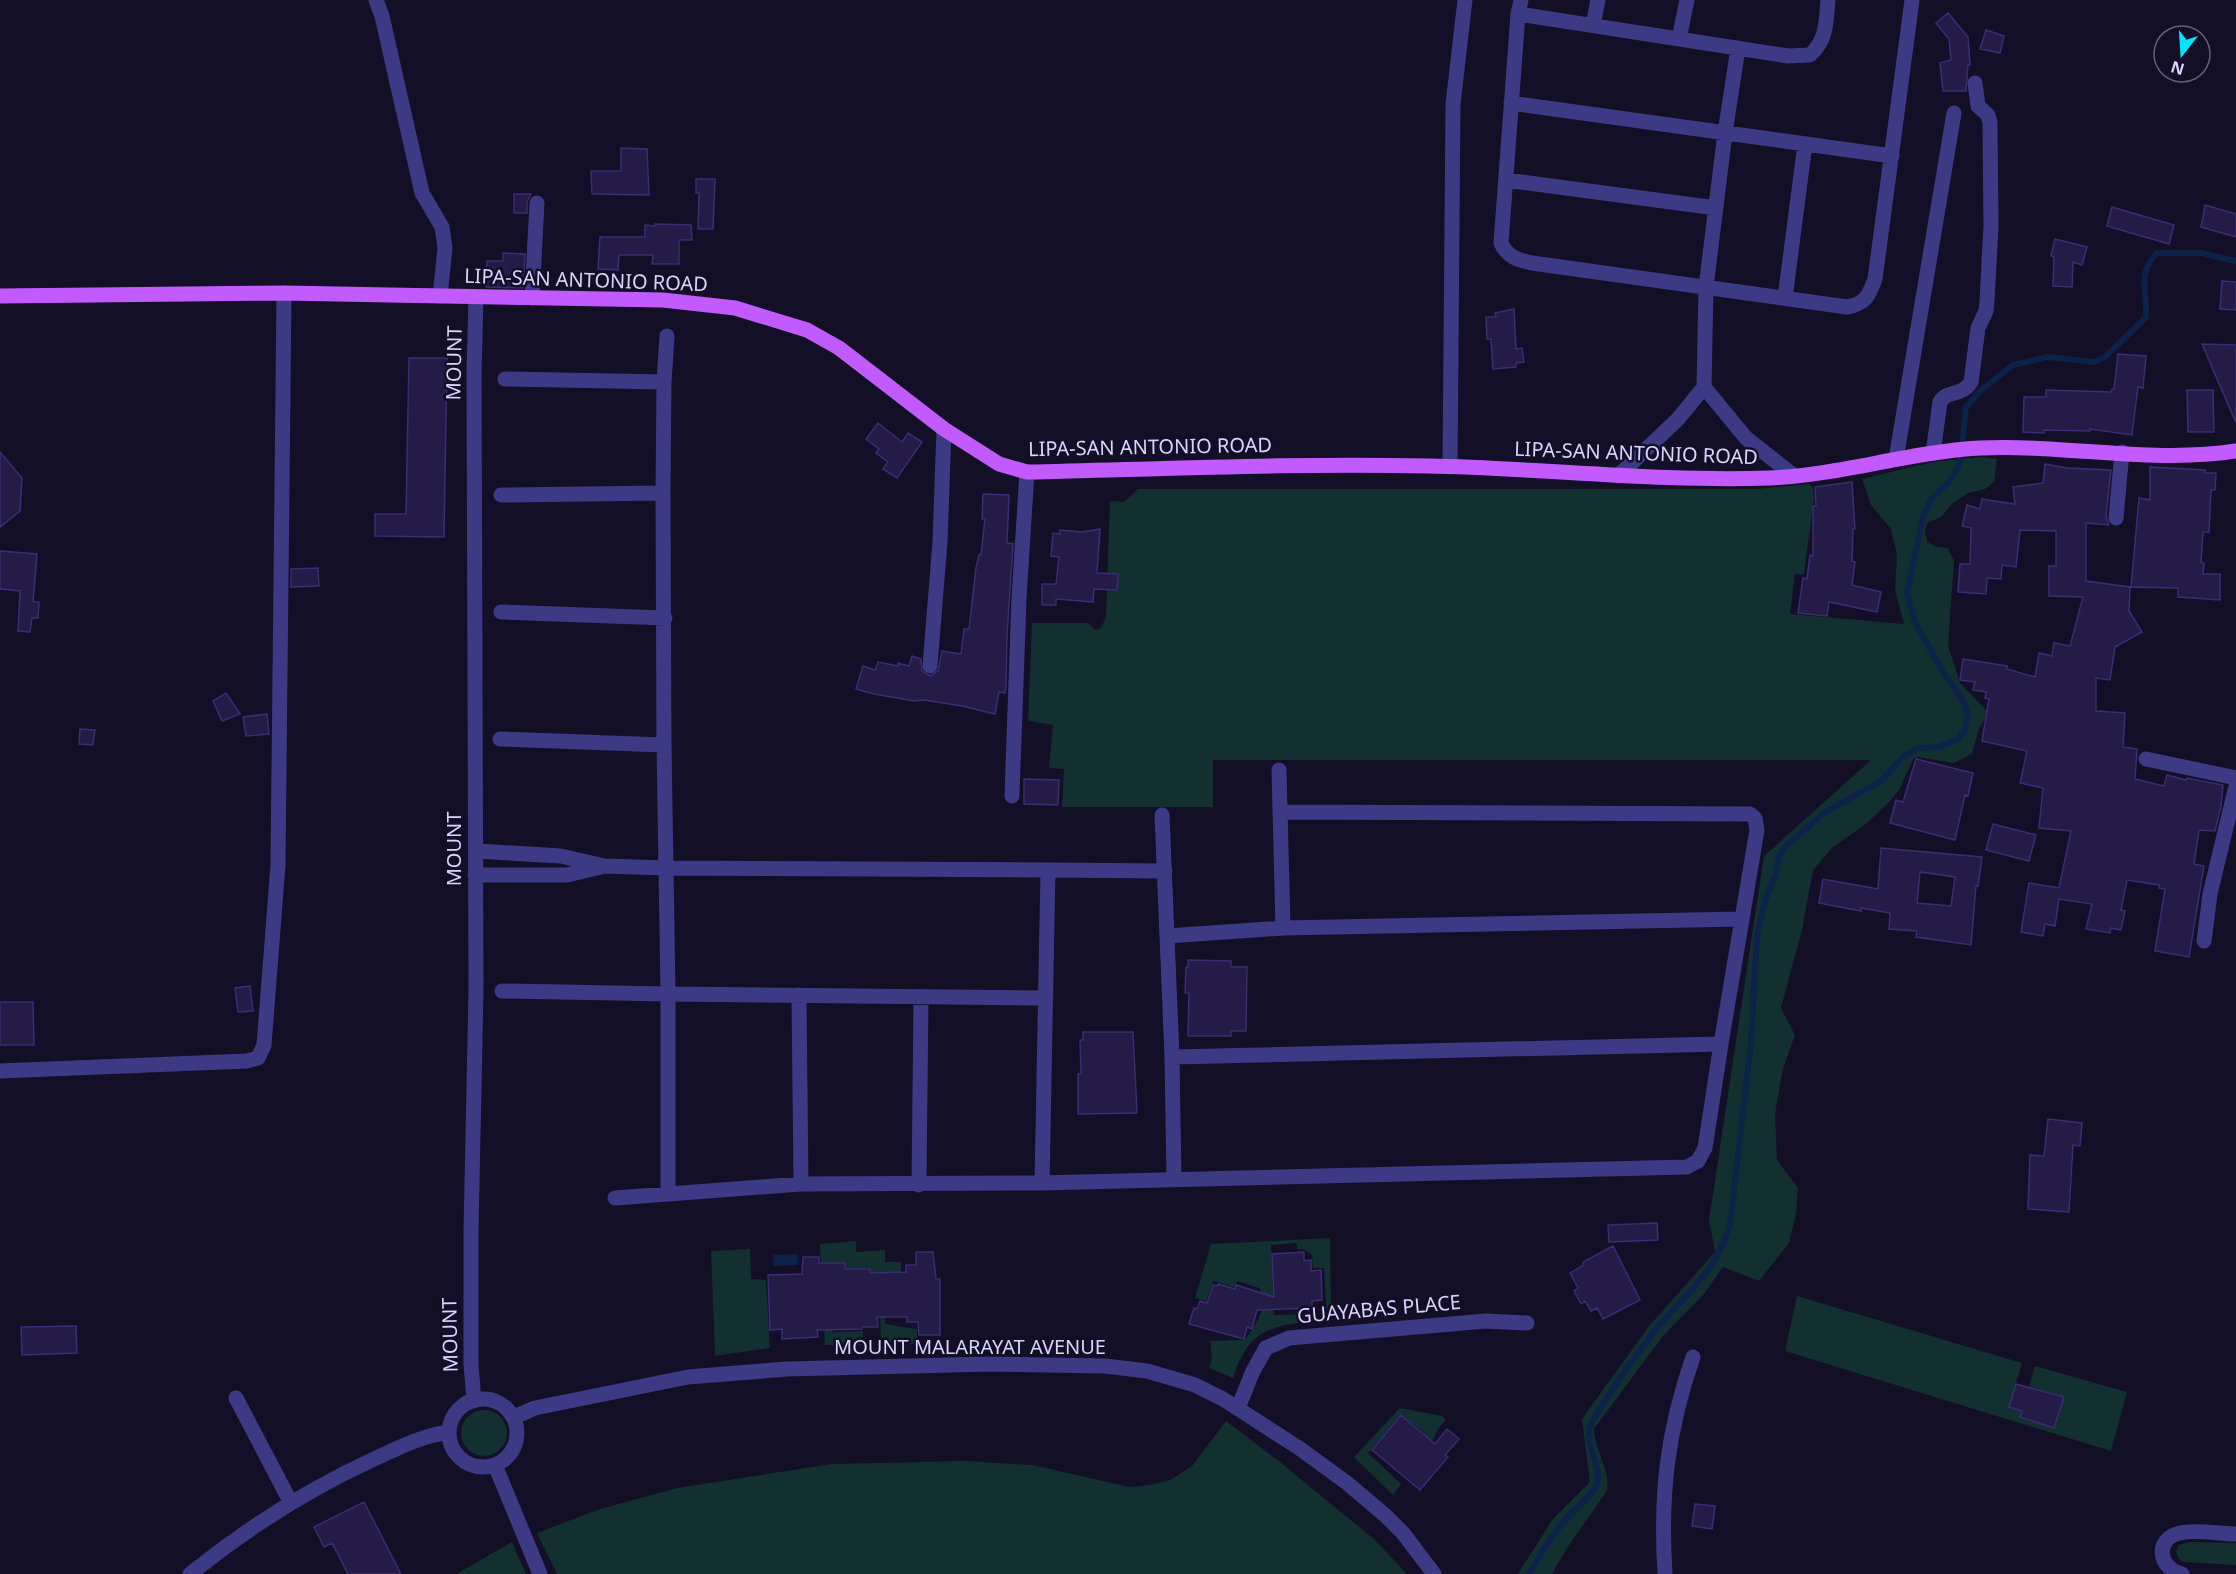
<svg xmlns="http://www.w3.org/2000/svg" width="2236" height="1574" font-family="'Noto Sans',sans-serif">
  <rect width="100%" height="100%" fill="#130f26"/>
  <path fill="#12302f" d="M1981,457L1997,459L1994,482L1985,489L1968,493L1953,503L1941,517L1927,523L1925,531L1927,542L1937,547L1948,548L1954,561L1948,645L1960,683L1989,713L1979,728L1972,754L1954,763L1918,757L1913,759L1899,790L1890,801L1866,824L1833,847L1813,870L1802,930L1781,1008L1795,1035L1783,1068L1775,1114L1777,1160L1798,1188L1796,1214L1789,1243L1759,1281L1723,1267L1704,1294L1663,1336L1594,1429C1594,1450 1611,1470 1607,1491L1567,1548L1552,1574H1518L1552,1520L1590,1482L1582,1419L1649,1326L1715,1252L1709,1220L1764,856L1871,760H1213V807H1062L1064,769L1049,768L1053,725L1028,721L1032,623H1088L1095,630L1101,628L1106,617L1110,501L1124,502L1138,489H1756L1809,484L1813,488L1814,498L1804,574H1795L1790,614L1904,624L1895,589L1897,555L1891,529L1871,505L1862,479L1933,462Z
    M1330,1238L1331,1320H1327L1324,1268H1313L1312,1255L1304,1249H1298L1296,1243L1271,1245L1274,1315L1307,1314L1308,1322C1263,1326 1247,1336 1233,1378L1209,1368L1212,1358L1210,1341L1244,1340C1255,1329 1270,1303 1259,1288L1237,1281L1234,1287L1213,1281L1206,1301L1195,1298L1211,1244Z
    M856,1241V1252L885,1250V1262H901V1282H885V1324L917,1329V1344H881L879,1273H871L870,1268H846L845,1262L828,1263L829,1302L833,1332L863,1331V1345H825L820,1244Z
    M750,1249L751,1279L766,1280L770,1348L715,1356L711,1251Z
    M1797,1296L2022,1363L2009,1407L2022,1411L2020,1417L2063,1397L2029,1386L2035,1366L2127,1392L2111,1451L1785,1351Z
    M1400,1408L1442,1416L1446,1420L1438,1429L1431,1444L1418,1441L1424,1433L1401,1414L1368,1453L1401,1484L1393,1495L1354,1457Z
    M461 1433a23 23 0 1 1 46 0a23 23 0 1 1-46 0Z
    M1226,1421L1280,1462L1375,1540L1407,1574H557L537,1533L597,1510L677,1488L832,1464L964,1461L1032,1465L1130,1487L1150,1485L1170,1480L1192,1466Z
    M512,1542L526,1574H456Z
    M2189,1542L2236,1543V1565L2183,1562L2179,1559L2176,1552L2179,1545Z"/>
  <path fill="#0c2248" d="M797,1254L798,1265L774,1266L773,1255Z"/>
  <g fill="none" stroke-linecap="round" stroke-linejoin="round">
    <path stroke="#0c2248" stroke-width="6" d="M1529,1574C1545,1548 1557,1525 1580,1505C1586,1499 1595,1492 1597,1484C1603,1462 1579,1442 1594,1418C1613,1387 1635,1356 1657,1328C1685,1295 1718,1269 1730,1225L1751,1043L1757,936L1765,900L1776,874L1778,860L1783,849L1824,813L1881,781L1904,756L1918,748L1939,747L1958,739L1965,730L1968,715L1963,701L1944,674L1915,622L1907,593L1923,517L1931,499L1949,482L1958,468L1961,456L1966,407L1980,391L2013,365L2048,357L2094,362L2105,357L2146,317C2147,291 2137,273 2157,253H2201L2236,261"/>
  </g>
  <path fill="#241b47" stroke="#3b2d73" stroke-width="1.5" fill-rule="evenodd" d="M1948,13L1968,37L1970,65H1968L1966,91H1943L1940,63L1951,60L1949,39L1936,23Z
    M1986,30L2004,36L2000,53L1980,49Z
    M621,148L647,149L649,195L592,194L591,171H621Z
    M696,179H715L713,229H698L699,193H696Z
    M514,194H531L527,202V213H514Z
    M2205,205L2236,214V237L2201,227Z
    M2112,207L2174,225L2169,244L2107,226Z
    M655,224L691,225L692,240H679V264H652L653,255H619L618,270L598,269L600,237H645V225L655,226Z
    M2055,239L2087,247L2082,265L2073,262L2072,287L2053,286L2054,257L2051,256Z
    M503,253L525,254L523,288L486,287L487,261H503Z
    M2222,281L2236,282V310L2220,309Z
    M1514,309L1516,349L1522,348L1524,362L1516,363V367L1493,369L1491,339H1487L1486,317H1496L1495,313Z
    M2202,344L2236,345V423Z
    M2118,354L2146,356L2143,388L2138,387L2132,435L2090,429V431L2044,430V433L2023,432L2024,397H2046V390L2111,392L2112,389H2114Z
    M409,358H447L444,537L375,536V514H406Z
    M2187,390H2213L2214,432H2188Z
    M878,423L902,442L908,433L922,442L897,478L883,469L888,462L876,453L879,449L866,439Z
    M0,452L22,478L20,511L0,527Z
    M2045,464L2067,468L2111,470L2106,517L2109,525L2086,523V581L2130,587L2129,611L2142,632L2115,647L2110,680L2096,678V711L2125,713L2123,747L2137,749L2135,779L2164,786L2167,775L2186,780L2187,778L2223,785L2221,806L2215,831L2199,830L2194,864L2204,866L2189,957L2155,951L2165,889L2159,888V885L2127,880L2121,910L2125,911L2121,930L2111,928L2110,933L2086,929L2092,904L2059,899L2055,926L2045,924L2043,936L2021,932L2029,883L2059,888L2071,831L2039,828L2043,788L2020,783L2027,751L1982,741L1989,699L1985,698L1986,692L1973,690L1975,682L1960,680L1963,659L2007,666V669L2035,677L2039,653L2052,656L2054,643L2070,646L2083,597L2049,596V566H2056V531L2020,530L2016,567L2002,565L2001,579L1987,578L1986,594L1958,592L1960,564H1970L1971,528L1962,526L1967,505L1980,509L1982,499L2015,504L2013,487L2043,483Z
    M2150,467L2205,470V473H2216L2215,490H2211L2209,532H2203L2201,562L2204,563L2203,574H2220V600L2178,597V588L2131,587L2139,498L2150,500Z
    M1852,482L1855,529H1853L1852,561L1855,562L1852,585L1881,592L1877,612L1829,602L1827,616L1798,613L1803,578L1807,579L1810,555L1813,556V506H1816L1815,487Z
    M983,494L1009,495L1007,543L1013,544L1007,635L1006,686L1005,693L999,692L995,714L962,706L924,700L914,701L874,694L856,689L863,666L875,670L878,662L898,666V663L909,666L912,656L921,659L922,671L930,676L938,671L942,651L961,654L964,629H969L976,568L979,555H981L985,519H982Z
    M1100,529L1097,573L1118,574L1117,590L1094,589L1093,602L1056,599V605H1042V584H1056L1059,557L1051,556L1053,533L1060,534V530L1082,532Z
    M0,551L37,554L33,602H39L38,618H32L30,632L18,631L20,591L0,589Z
    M318,568L319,586L291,587V569Z
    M226,693L240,714L222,721L213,701Z
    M267,714L269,734L246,736L243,717Z
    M80,729L95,730L93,745L79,744Z
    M1916,759L1973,773L1968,796L1965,795L1955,840L1890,823L1896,800L1903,802Z
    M1024,779L1059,780L1058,805L1024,804Z
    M1993,824L2036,835L2029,861L1986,850Z
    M1881,848L1982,857L1978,886H1976L1971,945L1916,937L1917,931L1889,929L1890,913L1861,908V911L1819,903L1823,879L1878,889ZM1920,872L1955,877L1951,906L1917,903Z
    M1188,960L1231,961V967H1247L1246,1031H1231V1036H1188L1189,993H1185L1186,967H1188Z
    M250,986L253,1011L238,1012L235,988Z
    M0,1002H33L34,1045H0Z
    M1083,1032H1133L1137,1113L1078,1114V1074H1081L1080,1040H1083Z
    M2048,1119L2082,1123L2080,1146L2073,1145L2069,1212L2028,1209L2030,1155L2044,1156Z
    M1657,1223L1658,1240L1609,1242L1608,1225Z
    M1613,1246L1640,1300L1603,1319L1597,1308L1591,1311L1585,1301L1581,1304L1574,1291L1578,1288L1570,1273L1584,1265L1583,1262Z
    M916,1252H933L936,1279H940V1335H919L918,1322H907V1317H877L878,1327H862V1329L817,1330L818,1337L782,1339V1329L770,1330L768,1275L802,1274L803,1257H819V1263H845V1269H870V1273L906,1272V1265H916Z
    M1304,1252V1261L1311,1260V1271L1321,1270L1322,1300L1312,1301V1308L1257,1310L1252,1329L1247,1327L1244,1339L1189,1324L1194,1308L1197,1309L1200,1301L1207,1303L1213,1285L1217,1286L1218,1284L1235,1289L1236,1285L1274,1297L1272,1254Z
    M76,1326L77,1353L22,1355L21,1327Z
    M2016,1384L2064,1397L2054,1428L2020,1417L2022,1411L2009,1407Z
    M1401,1415L1435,1444L1447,1429L1459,1439L1445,1455L1448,1457L1420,1490L1372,1450Z
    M364,1502L401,1574H348L332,1543L324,1547L314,1527Z
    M1695,1504L1715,1506L1712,1529L1692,1526Z"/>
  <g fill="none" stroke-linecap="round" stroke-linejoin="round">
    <path stroke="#3d3a85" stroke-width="15" d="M376,0L382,16L422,193L442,227L445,248L440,296
      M1521,0L1518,14L1501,243C1507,257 1518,260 1532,263L1847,307C1866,304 1869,295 1875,279L1912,0
      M1518,14L1788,56L1810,55C1827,40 1826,22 1828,0
      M1593,25L1598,0
      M1679,39L1687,0
      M1511,103L1892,156
      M1506,180L1716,208
      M532,298L537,203
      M1785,298L1805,144
      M505,379L664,382
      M1704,387L1746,438L1794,476
      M1933,453L1940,402C1948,389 1962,397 1971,382L1978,328L1986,311L1987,301L1991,226L1990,123L1988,115L1978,106L1975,83
      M1896,459L1954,113
      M1450,467L1453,104L1465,0
      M1618,476L1678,419L1704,387L1706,287L1725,133L1738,48
      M501,495L663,493
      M2116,518L2122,452
      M501,612L665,618
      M930,666L940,542L944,429
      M500,739L664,745
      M2146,759L2236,778
      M1279,770L1283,928L1741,919
      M1012,796L1019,598L1027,472
      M1162,815L1172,1057L1174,1179
      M476,851L561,856L604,866L667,868L1048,870
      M475,875H567L601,867
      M1167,936L1283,928
      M2204,941L2210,894L2236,786
      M502,991L668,994L664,745L663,493L664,382L667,336
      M799,995L801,1184
      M1172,1057L1721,1044L1757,830L1755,818L1750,814L1280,812
      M0,1071L247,1061L258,1058L264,1045L278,865L284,293
      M1042,1183L1048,870L1165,871
      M919,1185L921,997
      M668,1193V994L1046,998
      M615,1198L801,1184L1042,1183L1687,1167L1698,1161L1705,1148L1721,1044
      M236,1398L291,1503
      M449 1433a34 34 0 1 1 68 0a34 34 0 1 1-68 0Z
      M474,1401L471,1364V1231L476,990L474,373L476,297
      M1238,1408L1253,1371L1266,1348L1289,1338L1486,1321L1527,1323
      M514,1417L535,1408L688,1377L787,1369L991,1364L1105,1366L1147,1371L1195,1385L1223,1399L1299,1448L1347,1483L1386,1516L1403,1533L1434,1574
      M495,1465L540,1574
      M190,1574C246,1529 307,1490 372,1460C398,1448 421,1436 449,1432
      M1665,1574C1660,1495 1667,1432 1693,1357
      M2182,1574C2157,1568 2155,1538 2180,1533C2197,1529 2219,1534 2236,1534"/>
    <path stroke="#c25bff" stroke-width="15" d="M0,296L284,293L663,300L735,308L807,330L839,348L944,429L999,464L1027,472C1160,469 1295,463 1429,466C1542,468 1656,482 1770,478C1841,475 1909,452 1980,448C2065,444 2152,464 2236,451"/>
  </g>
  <g text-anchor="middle" stroke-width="5" stroke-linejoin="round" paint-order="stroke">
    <g font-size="20" fill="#d9d4ff" stroke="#130f26">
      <text transform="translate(586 280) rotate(2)" y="7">LIPA-SAN ANTONIO ROAD</text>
      <text transform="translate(454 363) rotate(-89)" y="7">MOUNT</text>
      <text transform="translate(1150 447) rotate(-1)" y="7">LIPA-SAN ANTONIO ROAD</text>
      <text transform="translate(1636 453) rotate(2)" y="7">LIPA-SAN ANTONIO ROAD</text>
      <text transform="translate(454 849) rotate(-90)" y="7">MOUNT</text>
      <text transform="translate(1379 1309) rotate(-5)" y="7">GUAYABAS PLACE</text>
      <text transform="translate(450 1335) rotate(-91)" y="7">MOUNT</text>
      <text x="970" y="1354">MOUNT MALARAYAT AVENUE</text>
    </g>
  </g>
  <g transform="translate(2182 54) rotate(197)"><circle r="28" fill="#130f26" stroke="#625e7d" stroke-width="1.5"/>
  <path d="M0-4.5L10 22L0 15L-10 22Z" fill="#00e5ff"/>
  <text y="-9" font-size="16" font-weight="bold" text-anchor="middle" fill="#d9d4ff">N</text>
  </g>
</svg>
